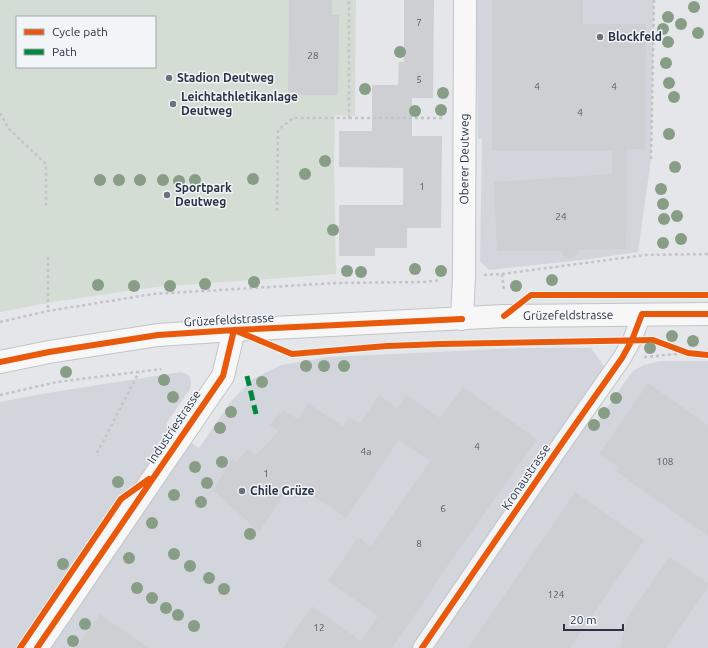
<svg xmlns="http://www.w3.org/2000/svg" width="708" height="648" font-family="Ubuntu,sans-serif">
  <rect width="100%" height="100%" fill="#e4e6e9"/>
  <path fill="#d2d6dc" d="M476,0H654L651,159L638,252L590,259L489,270L480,261L482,139H478Z
    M522,348H591L605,368L575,412L593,429L626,380L634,370L644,365L660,361H708V648H0V402L47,393L181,372L187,374L190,377L191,384L190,389L166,424L199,448L232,400L253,379L281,365L329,357Z"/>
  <path fill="#d4ddd4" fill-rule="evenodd" d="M0,0H356L355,116L335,115L334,161L336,274L155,287L53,302L0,312ZM17,17H155V67H17Z"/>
  <path fill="#cdcfd2" d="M289,0H332V15H339L338,95H288Z
    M404,0H434L433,98H412V136H442L441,228H407V248H375V256H339V205H403V168L339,167V131H372V85H398L399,62H404Z
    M492,0H583V24H646L645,149H627L626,249L578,250L576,256L570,259L563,256L561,251H497L494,182L612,174V151H492Z
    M648,383L708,425V536L615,471L618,467L599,454Z
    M463,387L537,439L432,588L433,589L392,648H283L312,606L361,641L378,616L328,581L358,537L371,546L430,461L399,440L346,518L300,487L297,491L290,486L259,532L213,490L232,459L237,462L247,449L256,455L279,431L269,425L283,410L298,419L308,403L343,426L349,417L360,423L379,395L397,408L406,395L440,418Z
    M575,492L644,540L570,648H468Z
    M669,557L708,583V587L666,648H620L627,618Z
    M100,614L149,648H76Z"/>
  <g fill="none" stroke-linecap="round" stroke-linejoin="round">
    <g stroke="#c2c4c7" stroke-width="20">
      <path id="street" d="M422,648L563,442L622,358L632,340L642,314"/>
    </g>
    <g stroke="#c2c4c7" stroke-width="24">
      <g id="secondary">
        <path id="s1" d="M462,319L464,277L465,0"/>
        <path id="s2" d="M0,362L49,352L158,335L234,330L504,316L708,314"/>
        <path d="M37,648L223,376L234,330"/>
      </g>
    </g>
    <path stroke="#c3c4c9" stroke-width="2.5" stroke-dasharray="3 3" stroke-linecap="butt" d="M0,113L9,129L46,164V206
      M349,118H445
      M651,159L654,0
      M277,211L278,130L293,118H349V0
      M48,257V311
      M502,274L504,291
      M484,275L502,274L645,255L708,254
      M0,322L48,311L153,294L336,283L424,282L440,280
      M644,357L688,353
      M0,395L57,382L161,369
      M97,453L139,372"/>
    <use href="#street" stroke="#f3f4f6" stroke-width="18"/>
    <use href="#secondary" stroke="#f7f7f7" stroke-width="22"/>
    <path stroke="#00873e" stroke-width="5" stroke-dasharray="10 5" stroke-linecap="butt" d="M247,376L256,414"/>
    <g stroke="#f2f5f8" stroke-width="8">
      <path id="cycleway" d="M504,316L531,295H708
        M234,330L292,354L387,346L441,344L653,340L688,353L708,355
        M0,362L49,352L158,335L234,330L462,319
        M20,648L121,499L149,479
        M37,648L223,376L234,330
        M422,648L563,442L622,358L632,340L642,314H708"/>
    </g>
    <use href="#cycleway" stroke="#e8590c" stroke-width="6"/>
  </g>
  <g fill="#889d86">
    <circle cx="694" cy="7" r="6"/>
    <circle cx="668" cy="17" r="6"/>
    <circle cx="681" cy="24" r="6"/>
    <circle cx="663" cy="29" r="6"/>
    <circle cx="698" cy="33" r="6"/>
    <circle cx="668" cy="42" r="6"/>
    <circle cx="400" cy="52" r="6"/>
    <circle cx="666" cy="63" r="6"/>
    <circle cx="669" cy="83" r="6"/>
    <circle cx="365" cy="89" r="6"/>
    <circle cx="443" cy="93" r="6"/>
    <circle cx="674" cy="97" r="6"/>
    <circle cx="441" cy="110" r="6"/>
    <circle cx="415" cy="111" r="6"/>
    <circle cx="669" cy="134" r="6"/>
    <circle cx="325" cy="161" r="6"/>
    <circle cx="675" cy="167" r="6"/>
    <circle cx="305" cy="174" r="6"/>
    <circle cx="253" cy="179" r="6"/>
    <circle cx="100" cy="180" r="6"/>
    <circle cx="119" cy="180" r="6"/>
    <circle cx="140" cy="180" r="6"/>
    <circle cx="163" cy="180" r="6"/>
    <circle cx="195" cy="180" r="6"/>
    <circle cx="179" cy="181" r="6"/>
    <circle cx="661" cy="189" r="6"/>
    <circle cx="663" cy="204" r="6"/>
    <circle cx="677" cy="216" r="6"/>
    <circle cx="664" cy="219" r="6"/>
    <circle cx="333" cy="230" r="6"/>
    <circle cx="681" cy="239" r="6"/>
    <circle cx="663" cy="243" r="6"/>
    <circle cx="415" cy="269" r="6"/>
    <circle cx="347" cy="271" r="6"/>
    <circle cx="441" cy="271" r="6"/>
    <circle cx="361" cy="272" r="6"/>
    <circle cx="552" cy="280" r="6"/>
    <circle cx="254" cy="282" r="6"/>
    <circle cx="205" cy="284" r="6"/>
    <circle cx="98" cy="285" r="6"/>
    <circle cx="134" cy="286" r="6"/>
    <circle cx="170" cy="286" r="6"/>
    <circle cx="516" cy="286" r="6"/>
    <circle cx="672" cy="336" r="6"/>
    <circle cx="693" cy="341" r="6"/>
    <circle cx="650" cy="348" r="6"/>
    <circle cx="306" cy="366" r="6"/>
    <circle cx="324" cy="366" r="6"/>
    <circle cx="344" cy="366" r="6"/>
    <circle cx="66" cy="372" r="6"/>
    <circle cx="164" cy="380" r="6"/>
    <circle cx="262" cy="382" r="6"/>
    <circle cx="173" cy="397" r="6"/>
    <circle cx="616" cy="398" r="6"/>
    <circle cx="231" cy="412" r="6"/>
    <circle cx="604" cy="413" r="6"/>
    <circle cx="594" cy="425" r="6"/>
    <circle cx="220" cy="428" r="6"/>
    <circle cx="222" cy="462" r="6"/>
    <circle cx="195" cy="467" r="6"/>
    <circle cx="118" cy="482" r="6"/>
    <circle cx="207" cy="483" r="6"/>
    <circle cx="174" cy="495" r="6"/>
    <circle cx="201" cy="502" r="6"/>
    <circle cx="152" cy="523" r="6"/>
    <circle cx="250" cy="534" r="6"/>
    <circle cx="174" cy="554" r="6"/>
    <circle cx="129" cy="558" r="6"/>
    <circle cx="63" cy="564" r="6"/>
    <circle cx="190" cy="566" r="6"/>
    <circle cx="209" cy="578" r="6"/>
    <circle cx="137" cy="588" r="6"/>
    <circle cx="224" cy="589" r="6"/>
    <circle cx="152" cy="598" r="6"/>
    <circle cx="166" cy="608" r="6"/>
    <circle cx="178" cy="615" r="6"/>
    <circle cx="85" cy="624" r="6"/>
    <circle cx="194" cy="626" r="6"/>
    <circle cx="73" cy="641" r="6"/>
  </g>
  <g fill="#6a727e" stroke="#f2f5f8" stroke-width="1.5">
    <circle cx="600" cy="37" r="4"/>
    <circle cx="169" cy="78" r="4"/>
    <circle cx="173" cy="104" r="4"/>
    <circle cx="167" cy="195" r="4"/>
    <circle cx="242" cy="491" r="4"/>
  </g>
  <g text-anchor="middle" stroke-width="3" stroke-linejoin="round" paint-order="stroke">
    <g font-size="10" fill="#535b69">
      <text x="419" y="26">7</text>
      <text x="313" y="59">28</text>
      <text x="419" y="83">5</text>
      <text x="537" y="90">4</text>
      <text x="614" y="90">4</text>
      <text x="580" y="116">4</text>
      <text x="422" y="190">1</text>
      <text x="561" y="220">24</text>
      <text x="477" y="450">4</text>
      <text x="366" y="455">4a</text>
      <text x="665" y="465">108</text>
      <text x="266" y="477">1</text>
      <text x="443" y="512">6</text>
      <text x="419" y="547">8</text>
      <text x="556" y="598">124</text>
      <text x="319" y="631">12</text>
    </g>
    <g font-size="12" font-weight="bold" fill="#293345" stroke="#f2f5f8" text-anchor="start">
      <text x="608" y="41">Blockfeld</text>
      <text x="177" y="82">Stadion Deutweg</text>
      <text x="181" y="101">Leichtathletikanlage<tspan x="181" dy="14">Deutweg</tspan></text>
      <text x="175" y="192">Sportpark<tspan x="175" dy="14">Deutweg</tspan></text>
      <text x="250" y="495">Chile Grüze</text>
    </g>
    <g font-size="12" fill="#293345" stroke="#f2f5f8">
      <text dy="4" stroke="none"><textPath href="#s1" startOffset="160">Oberer Deutweg</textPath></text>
      <text dy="4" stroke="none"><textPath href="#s2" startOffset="571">Grüzefeldstrasse</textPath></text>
      <text transform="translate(229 320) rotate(-3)" y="4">Grüzefeldstrasse</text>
      <text transform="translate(174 427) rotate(-56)" y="4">Industriestrasse</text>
      <text transform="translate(526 477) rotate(-56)" y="4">Kronaustrasse</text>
    </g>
  </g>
  <rect x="16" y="16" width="140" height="52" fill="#f2f5f8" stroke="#a2a7b0"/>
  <rect x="24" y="29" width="20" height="6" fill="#e8590c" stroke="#a2a7b0"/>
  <text x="52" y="36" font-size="12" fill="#293345">Cycle path</text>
  <rect x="24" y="49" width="20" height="6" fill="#00873e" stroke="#a2a7b0"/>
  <text x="52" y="56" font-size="12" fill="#293345">Path</text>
  <path d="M564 624v6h59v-6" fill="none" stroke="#293345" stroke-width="2"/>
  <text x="570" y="624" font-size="12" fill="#293345" stroke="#f2f5f8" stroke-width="3" paint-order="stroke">20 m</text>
</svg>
